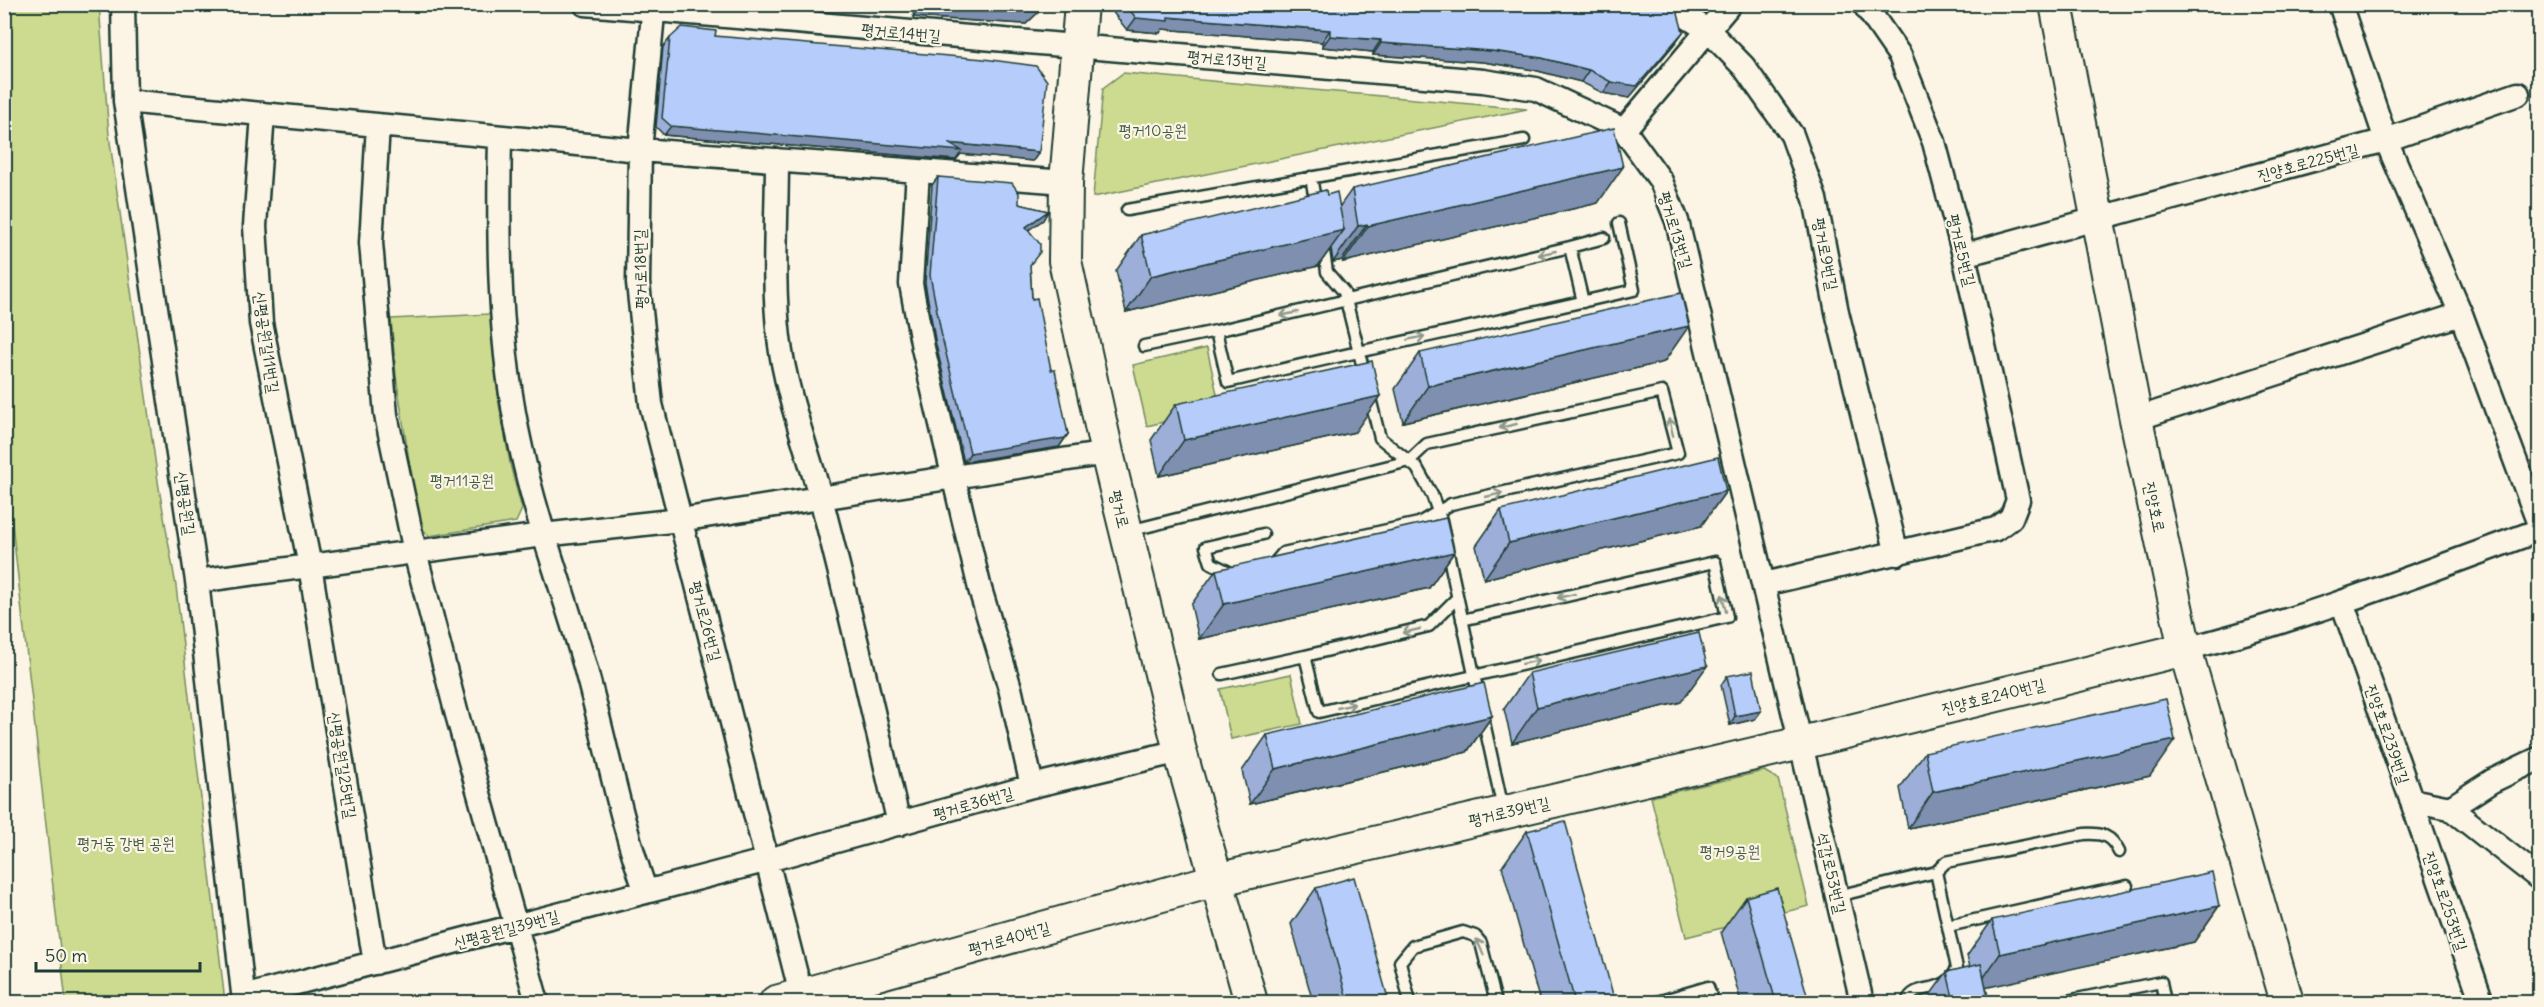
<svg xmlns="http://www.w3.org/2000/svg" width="2544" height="1007" font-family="Delius,'Poor Story',sans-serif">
  <rect width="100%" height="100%" fill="#fcf5e5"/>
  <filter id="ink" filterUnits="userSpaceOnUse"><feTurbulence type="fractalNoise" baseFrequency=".0167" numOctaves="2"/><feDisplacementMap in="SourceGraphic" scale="12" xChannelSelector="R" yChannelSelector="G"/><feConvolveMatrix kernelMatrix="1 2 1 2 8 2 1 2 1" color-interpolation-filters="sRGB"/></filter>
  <g filter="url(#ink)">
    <path fill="#ccdb8f" stroke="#768c62" stroke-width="1.5" d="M4,5H99L109,135L159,488L176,586L225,1002H66L5,462Z
      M1123,73L1527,109L1093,197L1103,88Z
      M490,314L499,404L511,468L522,509L516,522L429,536L419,525L396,376L391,319Z
      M1207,348L1220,408L1147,426L1133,365Z
      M1291,674L1302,724L1231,739L1220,689Z
      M1764,771L1778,779L1809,906L1686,937L1651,797Z"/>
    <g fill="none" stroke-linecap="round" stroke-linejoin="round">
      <g stroke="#1f3d34" stroke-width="15">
        <path id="lane" d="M1311,177L1316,205
          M1127,210L1524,140
          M1323,244L1327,272L1344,292L1365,376
          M1570,247L1604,238
          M1583,302L1570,247L1216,331L1228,382C1363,350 1499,321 1634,290L1619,223
          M1144,346L1216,331
          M1369,394L1380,438L1417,468L1432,495L1441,520L1479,698
          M1129,531L1409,461L1427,444L1662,392L1678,453L1451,504L1419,523L1283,553L1272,566
          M1235,575L1211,563L1206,547L1263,534
          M1457,598L1429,626L1305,656L1319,712L1727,617L1715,562L1462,620
          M1222,674L1305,656
          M1482,713L1503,809
          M1837,896L1936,872L1946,862L2084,834C2102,833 2111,835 2119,852
          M1948,926L2127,886
          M1410,1002L1400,962L1413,946L1463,932L1475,936L1481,943L1496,1002
          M1657,1002L1708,987L1713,1002
          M1907,1002C1915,980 1945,998 1957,968L1936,872
          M2062,1002L2161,982L2165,1002"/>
      </g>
      <g stroke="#1f3d34" stroke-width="27">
        <path id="street" d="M123,4L125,101L197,581L244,1002
          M585,4L1483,81L1536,89L1624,130L1661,181L1677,221L1862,1002
          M654,4L640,150L638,283L651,404L803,1002
          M1666,4L1708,30L1744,67L1792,135L1815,199L1837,312L1897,554
          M2340,4L2386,140L2461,314L2540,527
          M125,101L640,150L1066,182
          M263,114L255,226L261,323L310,566L375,963
          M378,125L371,243L386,415L415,552L456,711L537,1002
          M1624,130L1730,4
          M500,137C498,241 498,346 521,448C536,519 562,587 582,656C605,735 618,815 646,892
          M777,160C777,219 772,279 779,338C786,396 809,453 824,510C851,614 875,719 899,824
          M918,171L911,284L923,348L980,589L1010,688L1032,786
          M1964,255L2386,140L2518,94
          M2136,419L2461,314
          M197,581L543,535L680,520L1107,453
          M1764,584L1996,529L2011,518L2018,500L1964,255L1934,142L1900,56L1864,4
          M2342,602L2482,1002
          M2185,649C2306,619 2422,573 2540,530
          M2411,800L2450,808L2492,781L2540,758
          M2450,808L2540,879
          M243,997L768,860L1032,786L1180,751"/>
      </g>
      <g stroke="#1f3d34" stroke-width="36">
        <path id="secondary" d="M1081,4L1066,182L1065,261L1107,453L1180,751L1251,1002
          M2056,4L2136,419L2185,649L2287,1002
          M776,1002L1216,880L1801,743L2185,649"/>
      </g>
      <use href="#lane" stroke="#fcf5e5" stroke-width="10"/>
      <use href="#street" stroke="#fcf5e5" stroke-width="22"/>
      <use href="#secondary" stroke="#fcf5e5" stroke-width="32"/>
    </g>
    <path fill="#9dafd8" stroke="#1f3d34" stroke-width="1.5" d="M853,4H1047L1026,24L913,17L914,10L853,6Z
      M1112,4H1670L1683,32L1675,43L1629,98L1603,93L1581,82L1534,70L1483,62L1373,55V52L1322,47V42L1162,29L1160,33L1127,30L1111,10Z
      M1692,4H1712L1709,8L1699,9Z
      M715,36L1039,152L1033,161L961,154L956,160L664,135L656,127L663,47L670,38Z
      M938,177L1019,204L1048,211L1043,220L1028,230L1032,299L1068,434L1059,447L964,462L936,345L925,283L932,185Z
      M1352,189L1598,203L1343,262L1342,260L1333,262L1331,248L1318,266L1126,312L1116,271L1141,235L1327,195L1340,206Z
      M1420,353L1664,362L1403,422L1395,389Z
      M1176,404L1355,432L1159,476L1151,440Z
      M1726,491L1701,526L1484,579L1476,546L1501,510Z
      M1454,552L1429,588L1199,639L1191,605L1216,570Z
      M1529,673L1681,702L1512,743L1504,709Z
      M1727,676L1761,711L1755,719L1730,725L1721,685Z
      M1492,716L1467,752L1250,804L1242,771L1267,735Z
      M1925,752L2150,776L1908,828L1900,788Z
      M1527,831L1615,1002H1540L1502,867Z
      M1316,888L1389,1002H1313L1291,924Z
      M1746,897L1809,1002H1741L1721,932Z
      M2219,906L2194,942L1986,987L1989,1002H1925L1947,972L1970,967L1967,956L1992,920Z"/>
    <path fill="#7f8fb0" stroke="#1f3d34" stroke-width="1.5" d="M854,4H917L914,10L853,6Z
      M1047,4L1026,24L913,17L922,5Z
      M1702,4H1712L1709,8L1699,9Z
      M1168,17L1330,30L1322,42L1162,29L1160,33L1127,30L1136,18Z
      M1683,32L1675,43L1629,98L1603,93L1611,82Z
      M1330,36L1381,40L1373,52L1322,47Z
      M1381,43L1492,51L1542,58L1589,70L1581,82L1534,70L1483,62L1373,55Z
      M671,126L948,143L1039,152L1033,161L960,154L956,160L664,135Z
      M1623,167L1598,203L1343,262L1368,226Z
      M1048,211L1043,220L1020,236L1026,227Z
      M1367,224L1342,260L1333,262L1358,226Z
      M1344,230L1318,266L1126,312L1151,276Z
      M1689,326L1664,362L1403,422L1428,386Z
      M1380,396L1355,432L1159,476L1184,440Z
      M1068,434L1059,447L964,462L970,453Z
      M1726,491L1701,526L1484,579L1509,543Z
      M1454,552L1429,588L1199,639L1224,604Z
      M1707,666L1681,702L1512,743L1537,707Z
      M1761,711L1755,719L1730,725L1735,716Z
      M1492,716L1467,752L1250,804L1275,769Z
      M2175,740L2150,776L1908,828L1933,792Z
      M2219,906L2194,942L1975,990L2000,954Z"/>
    <path fill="#b6ccfb" stroke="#1f3d34" stroke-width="1.5" d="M922,4H1042L1034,11Z
      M1125,4H1670L1677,10L1683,32L1637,86L1611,82L1589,70L1542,58L1492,51L1381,43V40L1330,36V30L1168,17V21L1136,18Z
      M682,27L716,31L715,36L984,59L1036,66L1047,81L1039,152L948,143L962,151L671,126L662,118L670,38Z
      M1614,128L1623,167L1368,226L1367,224L1358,226L1352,189Z
      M938,177L1012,183L1019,193V204L1048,211L1026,227L1040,244V252L1030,265L1032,299L1037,298L1051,370H1055L1068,434L1065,438L970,453L942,337L930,275Z
      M1326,190L1327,195L1337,192L1344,230L1151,276L1141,235Z
      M1681,293L1689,326L1428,386L1420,353Z
      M1372,361L1380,396L1184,440L1176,404Z
      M1718,457L1726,491L1509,543L1501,510Z
      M1446,518L1454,552L1224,604L1216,570Z
      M1699,633L1707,666L1537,707L1529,673Z
      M1753,671L1761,711L1735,716L1727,676Z
      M1484,683L1492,716L1275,769L1267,735Z
      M2166,699L2175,740L1933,792L1925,752Z
      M1565,821L1615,1002H1575L1527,831Z
      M2212,872L2219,906L2000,954L1992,920Z
      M1354,877L1389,1002H1348L1316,888Z
      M1777,888L1809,1002H1776L1746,897Z
      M1981,964L1989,1002H1954L1947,972Z"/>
    <defs><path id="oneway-shaft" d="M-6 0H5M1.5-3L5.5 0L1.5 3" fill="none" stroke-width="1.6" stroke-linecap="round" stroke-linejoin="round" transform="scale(1.5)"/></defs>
    <g stroke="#8e998c">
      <use href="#oneway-shaft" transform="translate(1547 253) rotate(167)"/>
      <use href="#oneway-shaft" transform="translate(1289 314) rotate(167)"/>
      <use href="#oneway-shaft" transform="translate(1416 338) rotate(-12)"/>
      <use href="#oneway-shaft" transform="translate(1508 426) rotate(167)"/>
      <use href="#oneway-shaft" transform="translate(1671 427) rotate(-104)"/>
      <use href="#oneway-shaft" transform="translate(1494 495) rotate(-13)"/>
      <use href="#oneway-shaft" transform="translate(1566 596) rotate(167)"/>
      <use href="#oneway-shaft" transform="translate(1724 603) rotate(-103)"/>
      <use href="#oneway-shaft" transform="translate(1411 631) rotate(167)"/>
      <use href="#oneway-shaft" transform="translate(1531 662) rotate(-13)"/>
      <use href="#oneway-shaft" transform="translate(1346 706) rotate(-13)"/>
      <use href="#oneway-shaft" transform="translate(1480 947) rotate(-114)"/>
    </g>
  </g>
  <g text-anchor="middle" stroke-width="4.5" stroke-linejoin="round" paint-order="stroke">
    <g font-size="16" fill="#1f3d34" stroke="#fcf5e5">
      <text transform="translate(901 32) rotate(5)" y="6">평거로14번길</text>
      <text transform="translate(1227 59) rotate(5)" y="6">평거로13번길</text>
      <text transform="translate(2308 162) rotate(-15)" y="6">진양호로225번길</text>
      <text transform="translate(1676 230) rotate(73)" y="6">평거로13번길</text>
      <text transform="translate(1962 250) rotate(76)" y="6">평거로5번길</text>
      <text transform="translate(1826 254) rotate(79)" y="6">평거로9번길</text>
      <text transform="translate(640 269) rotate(-91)" y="6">평거로18번길</text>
      <text transform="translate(267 342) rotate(82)" y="6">신평공원길11번길</text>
      <text transform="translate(186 503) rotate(82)" y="6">신평공원길</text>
      <text transform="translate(2155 507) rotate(78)" y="6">진양호로</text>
      <text transform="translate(1120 509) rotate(76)" y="6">평거로</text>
      <text transform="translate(706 621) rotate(75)" y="6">평거로26번길</text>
      <text transform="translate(1993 696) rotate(-14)" y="6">진양호로240번길</text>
      <text transform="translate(2388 734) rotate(71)" y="6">진양호로239번길</text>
      <text transform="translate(343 765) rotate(81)" y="6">신평공원길25번길</text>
      <text transform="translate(973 803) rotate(-16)" y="6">평거로36번길</text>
      <text transform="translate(1509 811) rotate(-13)" y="6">평거로39번길</text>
      <text transform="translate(1832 873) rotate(77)" y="6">석갑로53번길</text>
      <text transform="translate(2446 901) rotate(71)" y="6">진양호로253번길</text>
      <text transform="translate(506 929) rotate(-15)" y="6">신평공원길39번길</text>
      <text transform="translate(1009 938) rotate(-16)" y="6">평거로40번길</text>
    </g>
    <g font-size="16" fill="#425d46" stroke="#fcf5e5">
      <text x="1153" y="136">평거10공원</text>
      <text x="462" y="486">평거11공원</text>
      <text x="126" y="849">평거동 강변 공원</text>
      <text x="1730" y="857">평거9공원</text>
    </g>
  </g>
  <rect width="2544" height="1007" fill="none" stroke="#fcf5e5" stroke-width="24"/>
  <rect x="12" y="12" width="2520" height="983" fill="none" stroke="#1f3d34" stroke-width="2" filter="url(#ink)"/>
  <path d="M36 962v9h164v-9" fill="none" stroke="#1f3d34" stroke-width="3"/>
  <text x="45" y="962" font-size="18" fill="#1f3d34" stroke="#fcf5e5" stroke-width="4.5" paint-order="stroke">50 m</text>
</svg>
